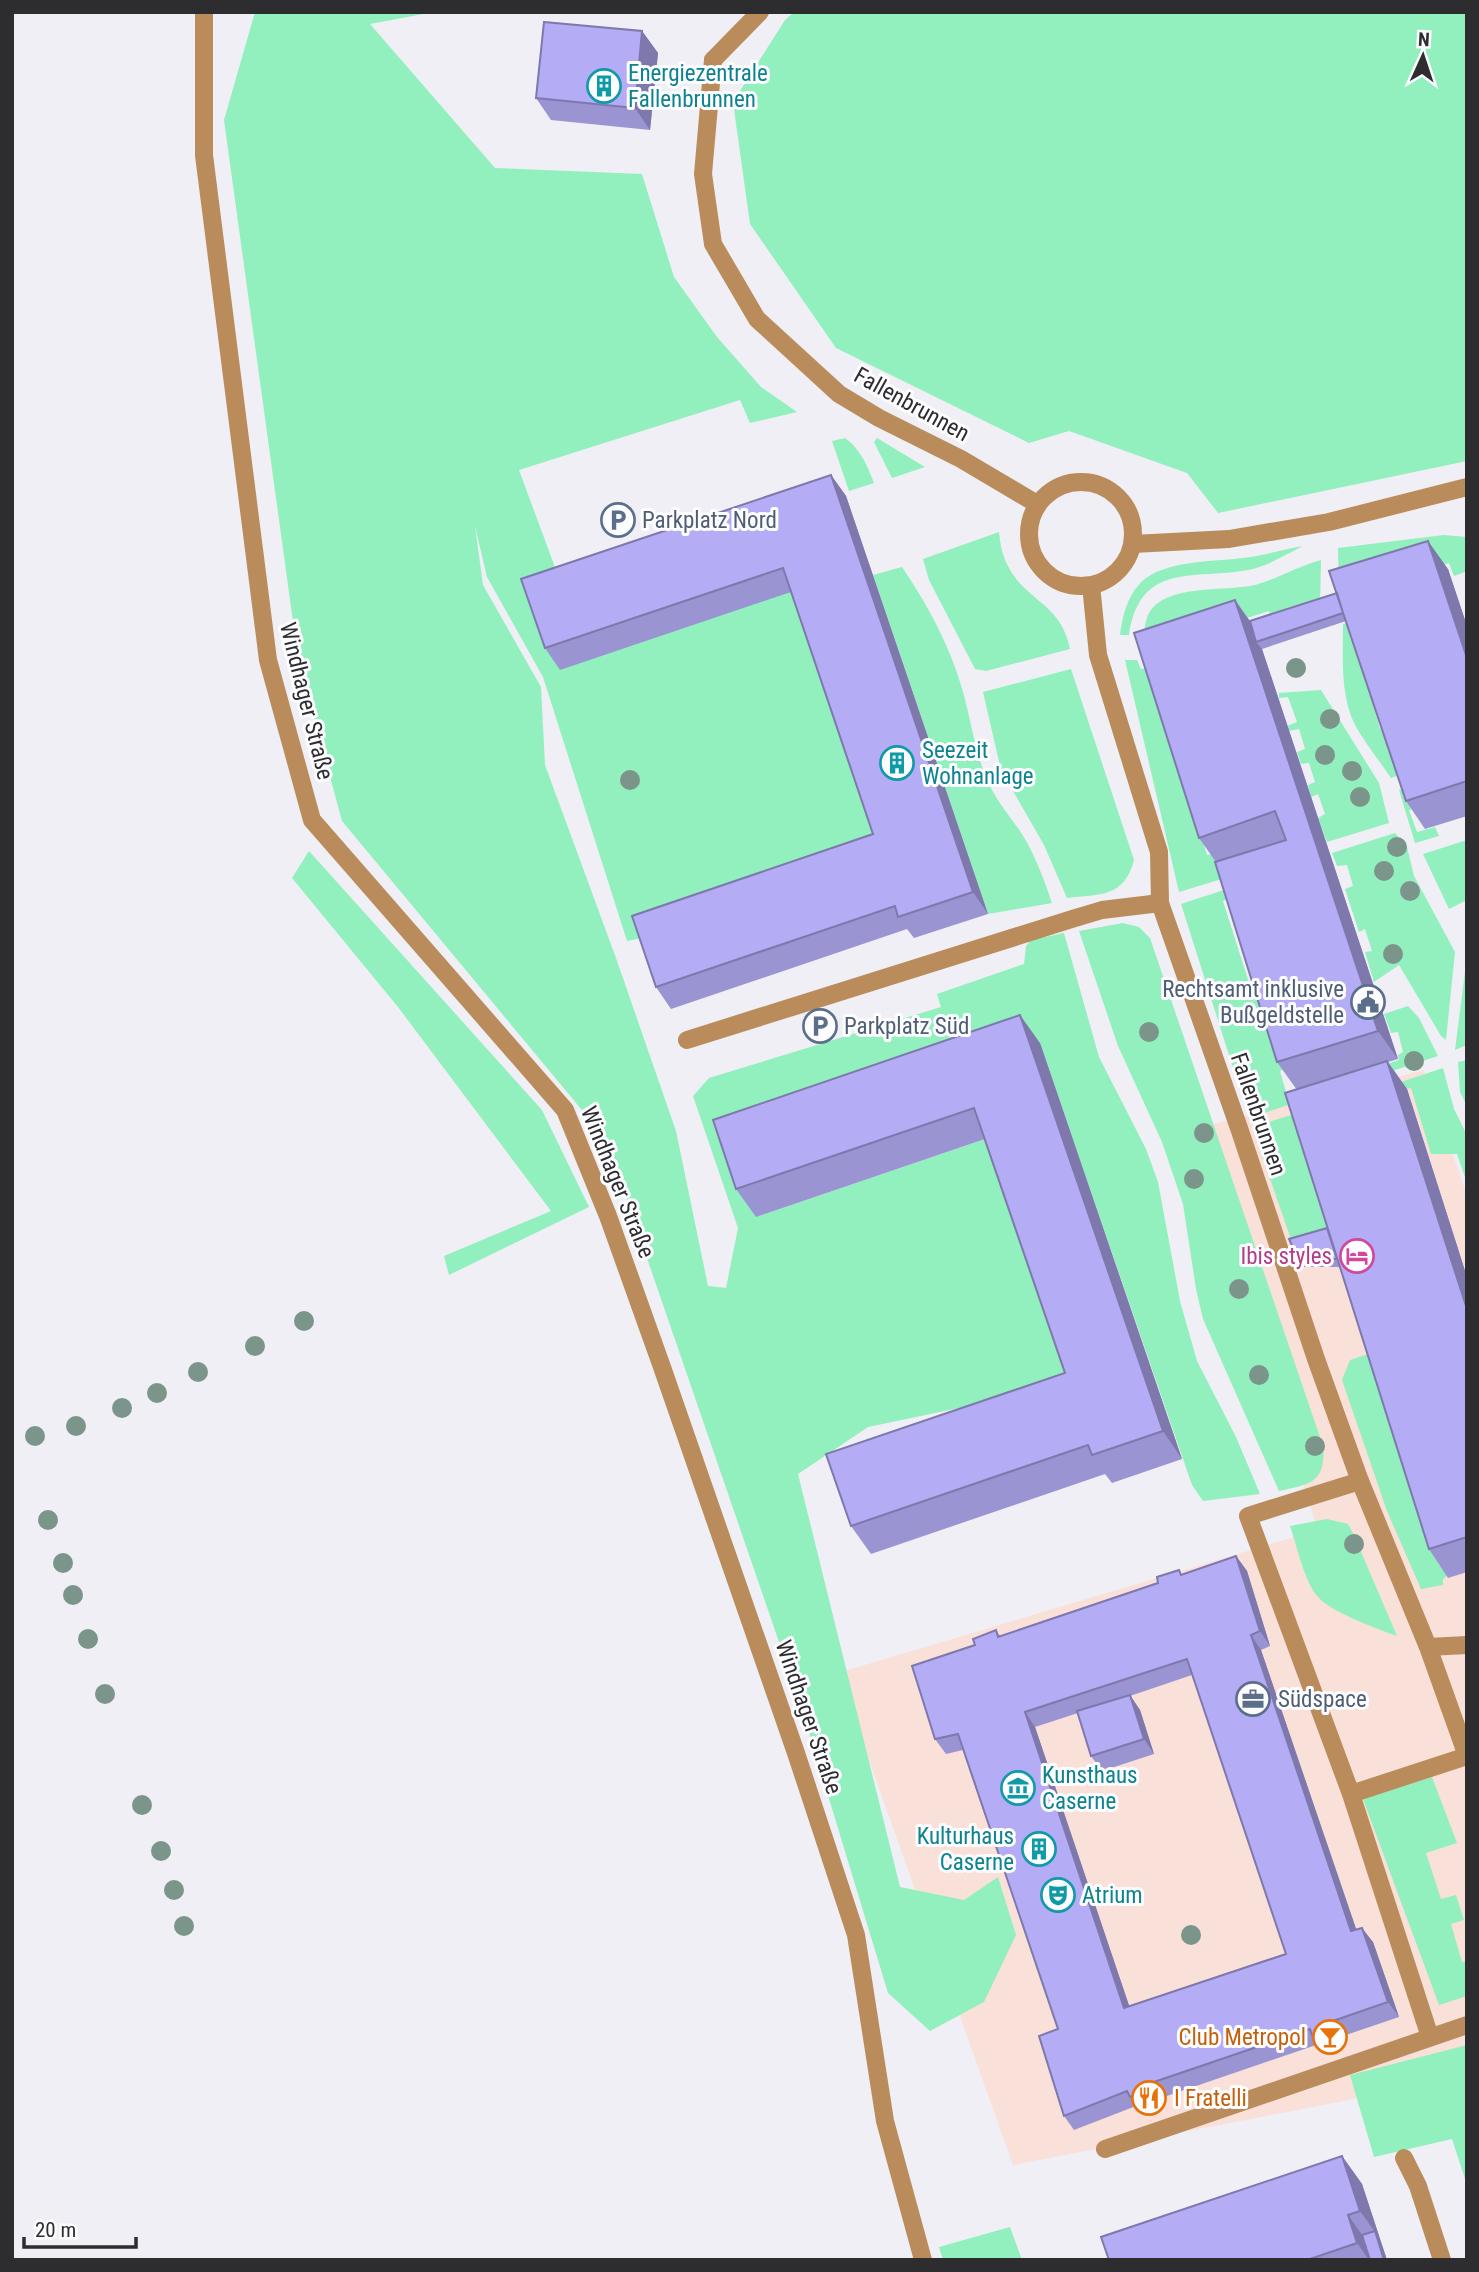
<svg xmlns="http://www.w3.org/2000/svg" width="1479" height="2272" font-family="'Roboto Condensed',sans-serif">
  <rect width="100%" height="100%" fill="#efeff5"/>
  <path fill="#f9e0d8" d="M1424,1070L1467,1196V2077L1013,2165L838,1673L1318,1530L1187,1131Z"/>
  <path fill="#92f0be" d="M255,12H434L370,24L495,168L642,174L674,277L717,337L761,387L797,412L750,423L740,400L519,470L563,589L798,590L889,856L647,937L627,941L543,677L487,577L475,526L483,585L541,687L545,765L616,958L676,1131L708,1286L726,1288L738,1228L693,1096L709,1078L941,1007L937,994L1024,964L1026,946L1031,940L1064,933L1099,1057L1146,1149L1158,1182L1180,1301L1197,1361L1236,1437L1260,1494L1203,1501L1192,1485L1040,1044L756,1217L994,1136L1069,1383L1021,1395L868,1427L798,1474L900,1887L964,1900L998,1877L1016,1935L984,2002L930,2031L888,1993L800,1703L606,1139L342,821L298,658L224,120Z
    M794,12H1467V461L1218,513L1187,473L1069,431L1029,443L836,348L750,224L733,102L785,20Z
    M845,438C860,448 868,467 874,483L849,491L832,441Z
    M877,438L925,467L892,478L874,442Z
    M999,532C1000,543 1002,554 1007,564C1024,601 1061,602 1070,649L986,671L975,669L929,580L923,559Z
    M1444,535L1467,537V579L1465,572L1454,576L1449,563L1339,599L1338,548Z
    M1303,546C1285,555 1268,566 1248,570C1194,580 1140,561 1129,635H1120C1123,614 1128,592 1146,578C1173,559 1219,562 1251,557C1268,554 1286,549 1303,546Z
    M1321,560L1320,607L1274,624L1269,611L1213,629L1144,640C1145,633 1144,625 1147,618C1159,583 1224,592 1255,585C1278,579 1298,566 1321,560Z
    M902,567C928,605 951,648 963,692C972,724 976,760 992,790C1000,805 1012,819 1022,834C1035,855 1044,879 1052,903L988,914L873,575Z
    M1354,621L1383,705L1374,707L1380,729L1389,727L1405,773L1391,778C1379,760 1364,742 1354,723C1340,693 1343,656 1343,624Z
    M1125,660H1137L1141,669L1149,668L1207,855L1213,854L1218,867L1298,856L1179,892Z
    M1071,669L1134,860C1124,898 1100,894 1067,898L1044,845L1001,770L983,692Z
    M1321,690L1379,783L1389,823L1327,842L1318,818L1325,814L1318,794L1311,797L1308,785L1315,782L1309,763L1301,764L1297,752L1305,749L1299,729L1289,731L1287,726L1297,722L1288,697L1279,698V693Z
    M1410,787L1416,808L1409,810L1417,832L1435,827L1439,836L1415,843L1399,790Z
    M1395,833L1407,847L1414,876L1455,952L1446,1040L1441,1036L1399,965L1374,982L1365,952L1372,951L1365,929L1359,932L1345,889L1353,886L1347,865L1337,866L1332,853Z
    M1467,840V900L1449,909L1423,854Z
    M309,851L542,1110L589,1207L449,1275L444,1256L551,1211L398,1007L292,878Z
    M1227,889L1231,898L1223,901L1252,992L1261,989L1286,1068L1280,1071L1286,1092L1294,1090L1295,1094L1399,1060L1398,1055L1403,1052L1398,1032L1391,1033L1384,1014L1408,1006L1419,1018L1438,1056L1249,1118L1181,904Z
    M1123,923L1139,927L1150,938L1323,1446C1326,1483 1310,1484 1279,1491L1203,1319L1196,1289L1183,1204L1162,1142L1118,1046L1079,931Z
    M1467,956V1045L1455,1050Z
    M1467,1060V1106L1460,1092L1458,1062Z
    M1443,1068L1454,1109L1467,1135V1183L1457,1154H1431L1411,1088L1400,1090L1398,1083Z
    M1301,1112L1336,1225L1324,1229L1325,1237L1293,1245L1252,1127Z
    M1377,1351L1448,1575L1443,1579V1585L1421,1589L1387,1511L1342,1380L1350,1360Z
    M1327,1519L1348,1524L1353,1533L1397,1636C1377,1629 1331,1612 1318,1597C1304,1581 1297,1546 1290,1526Z
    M1432,1777L1457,1843L1426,1853L1441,1899L1456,1895L1464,1920L1451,1924L1462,1962L1467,1961V1996L1439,2005L1363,1799Z
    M1467,2045V2185L1452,2139L1374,2157L1350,2075Z
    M1010,2227L1022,2260H943L939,2247Z"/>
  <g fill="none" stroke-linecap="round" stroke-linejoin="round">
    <path stroke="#ba8c5c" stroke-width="18" d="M713,60L760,12
      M687,1040L1072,919L1102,910L1160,903
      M1360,1481L1248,1516L1351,1794L1430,2037
      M1351,1794L1467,1756
      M1105,2149L1467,2025
      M1404,2158L1418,2186L1442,2260"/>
    <path stroke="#ba8c5c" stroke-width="18" d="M204,12V155L268,660L312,820L565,1110L608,1216L662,1367L796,1753L856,1935L885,2121L923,2260
      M713,60L703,174L713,244L757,319L839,394L879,418L961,459L1037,504
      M1029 534a52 52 0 1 1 104 0a52 52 0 1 1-104 0Z
      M1133,544L1229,539L1329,522L1467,487
      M1091,585L1098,655L1159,852L1160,903L1239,1128L1316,1359L1360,1481L1428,1647L1467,1756
      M1428,1647L1467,1645"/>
  </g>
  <g fill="#7c958b">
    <circle cx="1296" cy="668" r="10"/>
    <circle cx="1330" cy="719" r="10"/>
    <circle cx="1325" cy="755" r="10"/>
    <circle cx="1352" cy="771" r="10"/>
    <circle cx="630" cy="780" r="10"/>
    <circle cx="1360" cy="797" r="10"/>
    <circle cx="1397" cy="847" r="10"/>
    <circle cx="1384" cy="871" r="10"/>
    <circle cx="1410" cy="891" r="10"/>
    <circle cx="1393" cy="954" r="10"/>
    <circle cx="1149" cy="1032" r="10"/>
    <circle cx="1414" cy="1061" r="10"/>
    <circle cx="1204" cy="1133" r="10"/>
    <circle cx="1194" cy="1179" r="10"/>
    <circle cx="1239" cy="1289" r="10"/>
    <circle cx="304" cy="1321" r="10"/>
    <circle cx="255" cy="1346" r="10"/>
    <circle cx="198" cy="1372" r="10"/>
    <circle cx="1259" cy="1375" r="10"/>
    <circle cx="157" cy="1393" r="10"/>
    <circle cx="122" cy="1408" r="10"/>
    <circle cx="76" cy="1426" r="10"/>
    <circle cx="35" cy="1436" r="10"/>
    <circle cx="1315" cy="1446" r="10"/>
    <circle cx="48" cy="1520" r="10"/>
    <circle cx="1354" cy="1544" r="10"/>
    <circle cx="63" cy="1563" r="10"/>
    <circle cx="73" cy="1595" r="10"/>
    <circle cx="88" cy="1639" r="10"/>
    <circle cx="105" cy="1694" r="10"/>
    <circle cx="142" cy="1805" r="10"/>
    <circle cx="161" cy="1851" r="10"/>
    <circle cx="174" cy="1890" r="10"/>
    <circle cx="184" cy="1926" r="10"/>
    <circle cx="1191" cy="1935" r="10"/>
  </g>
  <path fill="#9b94d3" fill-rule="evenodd" d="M642,31L658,53L650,130L551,120L536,98Z
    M831,475L846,496L988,914L914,938L907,929L671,1009L656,987L873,834L791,592L560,670L545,648Z
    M1448,569L1467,626V816L1425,829L1406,801L1346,621L1262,649L1398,1059L1388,1062L1407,1089L1467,1277V1572L1448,1578L1429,1549L1340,1267H1303L1298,1259L1327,1228L1297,1090L1277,1062L1216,862L1199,838L1235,600L1250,621Z
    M1040,1043L1182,1459L1112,1483L1105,1474L871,1554L851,1526L1065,1373L985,1139L756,1217L736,1189Z
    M1236,1556L1247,1571L1270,1646L1261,1650L1356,1930L1373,1942L1399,2017L1343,2036L1345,2042L1323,2049L1319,2044L1161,2098L1162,2103L1140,2111L1136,2106L1074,2130L1064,2116L1058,2029L963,1750L946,1754L935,1739L975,1645L996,1630L1000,1636ZM1192,1675L1286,1954L1129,2006L1035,1727L1078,1713L1091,1756L1102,1771L1154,1754L1140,1710L1130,1696Z
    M1342,2156L1362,2184L1387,2260H1109Z"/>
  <path fill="#7e78ac" d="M642,31L658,53L650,130L635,108Z
    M831,475L846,496L988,914L973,892Z
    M1428,541L1448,569L1467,626V658Z
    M1235,600L1255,629L1256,642L1262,649L1398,1059L1378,1031Z
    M1020,1015L1040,1043L1182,1459L1163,1431Z
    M1387,1061L1407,1089L1467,1277V1309Z
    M1236,1556L1247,1571L1270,1646L1260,1631Z
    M1251,1635L1261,1650L1362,1946L1351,1931Z
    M1130,1695L1140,1710L1154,1754L1144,1739Z
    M1025,1712L1035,1727L1135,2023L1124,2008Z
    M1362,1928L1373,1942L1399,2017L1388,2002Z
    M1333,2021L1343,2036L1345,2042L1335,2028Z
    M1151,2083L1161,2098L1162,2103L1152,2088Z
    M1342,2156L1362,2184L1380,2239L1360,2211Z
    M1348,2215L1368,2243L1373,2260H1369L1357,2243Z
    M1375,2231L1380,2239L1387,2260H1384Z"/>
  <path fill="#b4acf5" stroke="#7e78ac" stroke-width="2" fill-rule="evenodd" d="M544,22L642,31L635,108L536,98Z
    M831,475L973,892L898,917L895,906L656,987L632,916L873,834L783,568L545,648L521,579Z
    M1428,541L1467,658V781L1406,801L1329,571Z
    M1337,593L1343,613L1256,642L1250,621Z
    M1235,600L1378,1031L1277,1062L1215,862L1286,840L1275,811L1199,838L1134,633Z
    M1020,1015L1163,1431L1092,1455L1088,1445L851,1526L826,1454L1065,1373L974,1108L736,1189L713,1120Z
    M1387,1061L1467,1309V1537L1429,1549L1285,1093Z
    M1327,1228L1337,1259H1298L1289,1239Z
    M1236,1556L1260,1631L1251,1635L1351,1931L1362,1928L1388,2002L1333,2021L1335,2028L1312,2035L1310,2029L1151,2083L1152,2088L1130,2097L1127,2091L1064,2116L1039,2036L1058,2029L958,1734L935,1739L912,1666L975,1645L973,1639L996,1630L998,1637L1158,1583L1157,1577L1179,1570L1181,1575ZM1187,1659L1286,1954L1124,2008L1025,1712Z
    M1130,1695L1144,1739L1091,1756L1077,1711Z
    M1342,2156L1360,2211L1348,2215L1357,2243L1307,2260H1109L1101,2237Z
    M1375,2231L1384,2260H1370L1362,2235Z"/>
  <defs>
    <g id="building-ring" transform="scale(1.75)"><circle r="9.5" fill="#fdfdff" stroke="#0f9aa8" stroke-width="1.5"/><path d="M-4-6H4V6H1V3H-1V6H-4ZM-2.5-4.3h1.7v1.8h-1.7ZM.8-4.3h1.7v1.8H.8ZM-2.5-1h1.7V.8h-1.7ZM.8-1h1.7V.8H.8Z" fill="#0f9aa8"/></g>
    <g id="parking-ring" transform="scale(1.75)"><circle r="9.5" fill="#fdfdff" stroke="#5c6f8a" stroke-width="1.5"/><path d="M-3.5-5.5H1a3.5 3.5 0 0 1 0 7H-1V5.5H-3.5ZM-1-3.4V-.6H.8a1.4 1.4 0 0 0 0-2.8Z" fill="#5c6f8a"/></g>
    <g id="civic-ring" transform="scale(1.75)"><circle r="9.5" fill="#fdfdff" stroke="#5c6f8a" stroke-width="1.5"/><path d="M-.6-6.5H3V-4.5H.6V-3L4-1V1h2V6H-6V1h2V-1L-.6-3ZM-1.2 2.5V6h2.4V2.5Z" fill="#5c6f8a"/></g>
    <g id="hotel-ring" transform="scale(1.75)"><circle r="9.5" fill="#fdfdff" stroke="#d1479c" stroke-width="1.5"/><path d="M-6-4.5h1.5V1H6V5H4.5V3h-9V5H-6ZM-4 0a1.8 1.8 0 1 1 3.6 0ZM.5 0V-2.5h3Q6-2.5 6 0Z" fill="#d1479c"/></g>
    <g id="office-ring" transform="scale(1.75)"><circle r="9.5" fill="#fdfdff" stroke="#5c6f8a" stroke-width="1.5"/><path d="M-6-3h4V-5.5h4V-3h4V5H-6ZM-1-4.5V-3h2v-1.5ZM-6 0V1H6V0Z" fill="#5c6f8a"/></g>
    <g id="museum-ring" transform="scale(1.75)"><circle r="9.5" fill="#fdfdff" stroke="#0f9aa8" stroke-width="1.5"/><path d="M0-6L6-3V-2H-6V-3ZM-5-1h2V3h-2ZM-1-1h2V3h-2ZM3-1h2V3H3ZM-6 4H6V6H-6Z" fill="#0f9aa8"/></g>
    <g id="theatre-ring" transform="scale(1.75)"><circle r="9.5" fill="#fdfdff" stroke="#0f9aa8" stroke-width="1.5"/><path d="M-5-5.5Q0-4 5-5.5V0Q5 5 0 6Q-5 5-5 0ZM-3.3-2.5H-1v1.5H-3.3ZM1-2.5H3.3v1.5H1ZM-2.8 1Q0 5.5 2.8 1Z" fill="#0f9aa8"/></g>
    <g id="bar-ring" transform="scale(1.75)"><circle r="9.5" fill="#fdfdff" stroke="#e8710a" stroke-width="1.5"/><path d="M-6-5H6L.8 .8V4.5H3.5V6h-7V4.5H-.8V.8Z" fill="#e8710a"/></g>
    <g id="restaurant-ring" transform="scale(1.75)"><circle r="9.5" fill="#fdfdff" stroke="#e8710a" stroke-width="1.5"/><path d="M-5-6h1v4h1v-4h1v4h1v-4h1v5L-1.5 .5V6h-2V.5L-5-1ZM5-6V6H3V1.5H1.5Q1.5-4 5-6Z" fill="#e8710a"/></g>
  </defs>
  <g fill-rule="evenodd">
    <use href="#building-ring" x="604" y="86"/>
    <use href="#parking-ring" x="618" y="520"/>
    <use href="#building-ring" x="897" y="763"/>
    <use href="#civic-ring" x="1368" y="1002"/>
    <use href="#parking-ring" x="820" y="1026"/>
    <use href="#hotel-ring" x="1357" y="1256"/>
    <use href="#office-ring" x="1253" y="1699"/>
    <use href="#museum-ring" x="1018" y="1788"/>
    <use href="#building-ring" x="1039" y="1849"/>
    <use href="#theatre-ring" x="1058" y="1895"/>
    <use href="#bar-ring" x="1330" y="2037"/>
    <use href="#restaurant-ring" x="1149" y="2098"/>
  </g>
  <g text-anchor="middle" stroke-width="6" stroke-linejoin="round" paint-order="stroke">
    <g font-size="23" fill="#0d838f" stroke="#fdfdff" text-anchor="start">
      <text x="628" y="81">Energiezentrale<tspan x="628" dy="26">Fallenbrunnen</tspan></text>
      <text x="922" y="758">Seezeit<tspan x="922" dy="26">Wohnanlage</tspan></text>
      <text x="1042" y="1783">Kunsthaus<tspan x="1042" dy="26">Caserne</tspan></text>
      <text x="1014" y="1844" text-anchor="end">Kulturhaus<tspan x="1014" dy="26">Caserne</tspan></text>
      <text x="1082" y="1903">Atrium</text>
    </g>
    <g font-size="23" fill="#2d2d2f" stroke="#fdfdff">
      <text transform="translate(912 404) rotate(29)" y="8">Fallenbrunnen</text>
      <text transform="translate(307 701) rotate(76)" y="8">Windhager Straße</text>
      <text transform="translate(1259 1114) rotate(71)" y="8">Fallenbrunnen</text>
      <text transform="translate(618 1182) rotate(68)" y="8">Windhager Straße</text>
      <text transform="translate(809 1717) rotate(71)" y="8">Windhager Straße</text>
    </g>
    <g font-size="23" fill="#4e5e75" stroke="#fdfdff" text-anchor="start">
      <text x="642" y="528">Parkplatz Nord</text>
      <text x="1344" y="997" text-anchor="end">Rechtsamt inklusive<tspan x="1344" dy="26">Bußgeldstelle</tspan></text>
      <text x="844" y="1034">Parkplatz Süd</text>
      <text x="1278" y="1707">Südspace</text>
    </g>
    <g font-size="23" fill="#b23c85" stroke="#fdfdff" text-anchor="end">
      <text x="1332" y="1264">Ibis styles</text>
    </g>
    <g font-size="23" fill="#c56008" stroke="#fdfdff" text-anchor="end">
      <text x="1306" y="2045">Club Metropol</text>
      <text x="1174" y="2106" text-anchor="start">I Fratelli</text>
    </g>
  </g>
  <rect width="1479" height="2272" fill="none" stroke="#2d2d2f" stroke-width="28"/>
  <g transform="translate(1423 56) rotate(3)" stroke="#fdfdff" stroke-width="5" paint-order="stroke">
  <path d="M0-5L12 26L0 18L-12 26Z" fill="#2d2d2f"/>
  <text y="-10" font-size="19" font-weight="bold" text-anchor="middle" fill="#2d2d2f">N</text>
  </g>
  <path d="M24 2237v10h112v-10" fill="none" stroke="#2d2d2f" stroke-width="3.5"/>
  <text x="35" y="2237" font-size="21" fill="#2d2d2f" stroke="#fdfdff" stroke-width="5" paint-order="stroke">20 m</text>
</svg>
